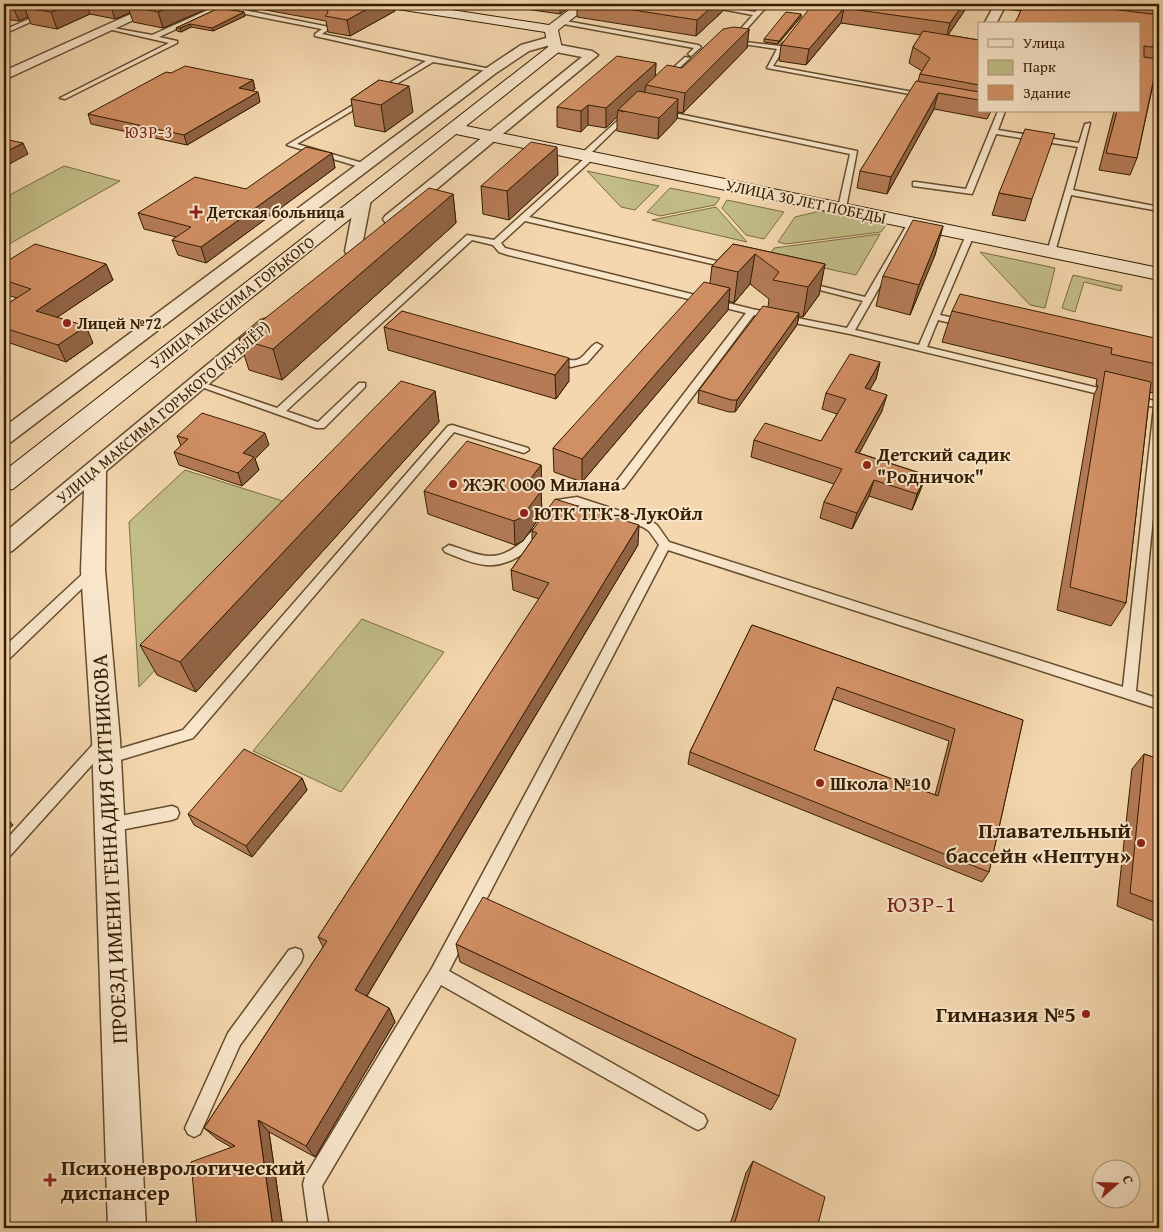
<svg xmlns="http://www.w3.org/2000/svg" width="1163" height="1232" font-family="'Gentium Book Plus',serif">
  <rect width="100%" height="100%" fill="#f4d7ae"/>
  <filter id="stains"><feTurbulence type="fractalNoise" baseFrequency=".004" numOctaves="4"/><feColorMatrix values="0 0 0 0 .2 0 0 0 0 .09 0 0 0 0 .02 0 0 0 .5 -.17"/></filter>
  <radialGradient id="worn" r=".72"><stop offset=".6" stop-color="#630" stop-opacity="0"/><stop offset="1" stop-color="#630" stop-opacity=".3"/></radialGradient>
  <path fill="#c2bc86" stroke="#7b6c43" d="M64,166L120,181L4,247V198Z
    M587,171L659,186L635,210L621,207Z
    M670,188L720,198L715,205L660,216L647,212Z
    M727,200L784,212L764,239L746,235L722,208Z
    M716,207L747,242L652,220Z
    M820,211L886,225L881,232L786,244L778,242L795,217Z
    M880,234L856,275L769,256L774,248Z
    M980,252L1055,268L1045,308L1030,305Z
    M1073,275L1122,286L1121,291L1084,282L1075,312L1062,308Z
    M185,470L308,509L139,687L129,522Z
    M362,619L444,652L341,792L253,751Z"/>
  <g fill="none" stroke-linecap="round" stroke-linejoin="round">
    <g stroke="#644c2c" stroke-width="3">
      <path id="lane" d="M63,4H70L4,34V30Z
        M694,4H705L755,12L763,4H769L736,41L780,46L784,42H788L773,66L929,95L926,97L767,68L777,49L729,42L753,15Z
        M219,5L329,27V29L322,34L495,70L492,72L433,62L297,144L366,164L367,166L363,168L287,145L426,61L315,36V34L322,29L220,9L159,37L177,41V43L65,99L60,98L169,43L108,29V27L152,35Z
        M560,20L698,45L701,47L691,56L688,54L694,48L558,23Z
        M685,57L690,58L667,79H663V77Z
        M660,110L857,151L846,208L842,210L838,208L850,154L658,113L657,112Z
        M998,111H1005L998,130L1079,143L1085,124L1090,123L1073,190L1159,207V211L1071,195L1055,252L1048,254L1047,252L1078,147L996,134L972,194L913,186V182H916L966,189Z
        M627,112L632,113L590,154H594V158L529,217L734,265V269L525,221L501,243L505,248L752,309L847,328L863,301L800,285L804,282L865,297L908,223L912,221L916,223L855,330L919,345L966,235L970,233L974,235L940,315L967,321L969,323L964,326L938,320L927,347L1115,392L1116,394L1111,397L850,334L754,315L624,488H616L614,485L616,482L746,313L508,255L499,252L493,245L472,240L286,411L318,422L359,383H365V387L324,428H316L193,384L198,381L201,382L277,408L467,235L494,240L586,157H582V153Z
        M597,343L602,346L587,363L571,367L549,358L554,355C559,357 565,360 570,360C584,363 587,347 597,343Z
        M1133,396L1159,402V456L1136,691L1159,699V709L668,550L449,971L704,1115L707,1121L704,1127L698,1130L692,1127L441,985L322,1186L329,1228H309L303,1184L305,1177L432,968L659,545L649,531L643,527L577,505L564,506L558,514H550L548,511L557,500L577,497L651,521L657,525L669,542L1123,687L1154,407L1129,401V397Z
        M452,425L528,448L529,450L524,453L454,432L193,738L107,764L102,762L100,758L102,754L183,730L448,426Z
        M539,527L545,531C533,550 509,567 486,565C472,564 458,557 445,552L443,549L449,545C479,554 494,566 522,542C527,537 532,529 539,527Z
        M93,567L97,568L99,571L97,574L9,659L4,660V647L89,568Z
        M103,737L108,739L110,743L108,747L9,857L4,859V842L98,739Z
        M172,806L177,808L179,813L177,818L172,820L110,832L105,830L103,825L105,820L110,818Z
        M295,948L301,950L303,956L301,962L240,1045L200,1134L194,1137L188,1134L185,1128L228,1033L289,950Z"/>
    </g>
    <g stroke="#644c2c" stroke-width="3">
      <path id="street" d="M153,4H168L4,80V71Z
        M995,4C1008,4 1054,3 1063,12L1057,15L1004,8L996,24H984Z
        M553,36L557,37L559,40L557,43L529,51L496,73L11,442L4,444V427L488,67L521,45Z
        M555,44L592,51L598,55L397,222H385L383,219L385,216L582,57L551,51L549,48Z
        M1139,63L1159,66V74L1139,71Z
        M363,194L369,196L371,199L361,251L359,255H347L345,251L355,199L357,196Z
        M268,318L275,320L277,324L275,328L106,471L105,570L120,740L146,1228H108L92,740L81,570L84,490L12,551L4,553V533L261,320Z"/>
    </g>
    <g stroke="#341d00" stroke-width="2">
      <path id="secondary" d="M385,4H413L549,25L577,4H591L558,30L562,48L560,51L466,126L1159,268V280L456,134L13,489L4,491V471L548,47L545,32L391,8Z"/>
    </g>
    <use href="#lane" fill="#f8e5ca" fill-rule="evenodd"/>
    <use href="#street" fill="#f8e5ca" fill-rule="evenodd"/>
    <use href="#secondary" fill="#f8e5ca" fill-rule="evenodd"/>
  </g>
  <path fill="#b47b56" stroke="#341d00" fill-rule="evenodd" d="M4,4H218L163,28L133,22L130,13L115,19L90,14L57,29L31,24L28,17L19,21L4,19Z
    M222,4H394L395,11L350,36L328,32L326,21L260,9L256,10Z
    M491,4H574L560,14Z
    M577,4H731L729,6L724,5L723,11L696,36L577,17Z
    M969,4L948,35L979,40V111H991L987,119L934,109L887,194L857,188L860,171L918,81L920,74L922,71L909,63L913,47L921,35L841,23L806,65L779,61L781,45L825,5Z
    M1024,4H1159V62H1158L1137,158L1130,175L1099,170L1114,111H1139V24L1018,17Z
    M219,8L244,12L245,16L213,31L191,27L181,32L177,31L176,28Z
    M801,14V17L778,44L764,42V39Z
    M749,29L747,48L683,113L678,112L677,119L658,139L617,131V117L606,128L588,125L581,132L557,127V107L656,63L655,76L682,68Z
    M171,73L253,80L255,89L253,91L260,102L187,145L91,124L88,114Z
    M379,80L413,112L385,132L355,126L351,99Z
    M332,153L335,168L206,263L178,255L172,240L176,237L144,229L138,213L246,189Z
    M558,175L509,220L483,214L481,186Z
    M999,193L1032,199L1025,221L992,215Z
    M453,194L456,223L282,380L249,370L239,339Z
    M943,226L935,255L910,315L876,306L883,276Z
    M733,244L825,264L819,295L803,317L799,316L797,325L735,412H729L698,403L699,390L768,307L769,299L750,284L734,303L729,301L728,310L582,482L554,472L553,448L710,283L712,266Z
    M4,263L106,264L113,280L57,317L93,343L66,362L4,341V306L17,298L4,294Z
    M402,311L569,381L556,399L388,350L384,327Z
    M952,311L1159,339V395L1150,392L1126,603L1111,626L1057,610L1094,395L1098,386L1096,385L1097,379L942,342Z
    M880,362L876,379L869,390L882,411L859,453L926,475L920,491L912,510L869,496L852,529L820,518L824,502L834,484L751,457L754,440L821,441L837,414L822,409L826,393Z
    M435,391L439,422L196,692L157,675L140,645Z
    M177,436L269,445L255,459L259,470L242,486L179,465L174,452L181,446Z
    M541,465L542,488L540,490L541,491L542,514L523,541L515,545L428,514L424,491Z
    M532,531L638,545L367,996L389,1008L395,1022L315,1157L269,1132L283,1228H197L231,1147L217,1139L204,1128L323,947L318,937L539,599L513,590L511,570L532,540Z
    M752,625L1023,720L989,872L982,882L688,764L690,752ZM833,699L949,741L935,795L814,750Z
    M1144,754L1159,759V923L1117,906L1132,769Z
    M302,778L307,790L252,857L194,825L188,814Z
    M456,944L779,1096L771,1110L460,962Z
    M753,1161L817,1228H729L746,1173Z"/>
  <path fill="#926446" stroke="#341d00" d="M16,4H59L25,8L28,17L19,21L12,5Z
    M72,4H87L90,14L57,29L51,12Z
    M110,4H149L128,6L130,13L115,19Z
    M177,4H218L163,28L158,12Z
    M254,4H259L260,9L256,10Z
    M376,4H394L395,11L350,36L347,20Z
    M560,4H574L560,14Z
    M715,4H724L723,11L696,36L697,20Z
    M963,4H969L946,38L950,23Z
    M844,8L841,23L806,65L809,49Z
    M244,12L245,16L213,31L212,28Z
    M801,14V17L778,44L779,41Z
    M190,24L191,27L181,32L180,28Z
    M749,29L747,48L683,113L685,93Z
    M656,63L655,83L646,85L645,91L624,112L618,110L617,117L606,128V108Z
    M253,80L255,89L241,98L239,88Z
    M409,86L413,112L385,132L381,105Z
    M258,92L260,102L187,145L184,135Z
    M938,93L934,109L887,194L891,177Z
    M678,99L677,119L658,139L659,118Z
    M588,105V125L581,132V111Z
    M23,143L28,154L4,167V153Z
    M557,147L558,175L509,220L507,191Z
    M332,153L335,168L206,263L201,247Z
    M453,194L456,223L282,380L273,349Z
    M943,226L935,255L910,315L919,285Z
    M755,254L750,284L734,303L738,272Z
    M106,264L113,280L43,327L36,311Z
    M825,264L819,295L803,317L808,287Z
    M730,288L728,310L582,482V459Z
    M799,313L797,325L735,412L737,400Z
    M86,326L93,343L66,362L58,345Z
    M569,358V381L556,399L555,375Z
    M880,362L876,379L861,405L865,388Z
    M435,391L439,422L196,692L180,662Z
    M887,395L882,411L851,469L855,452Z
    M265,433L269,445L255,459L259,470L242,486L238,473L243,453Z
    M541,465L542,488L526,509L525,486Z
    M926,475L920,491L912,510L917,494Z
    M874,480L869,496L852,529L857,513Z
    M541,491L542,514L523,541L515,545L514,521Z
    M639,525L638,545L362,1004L355,990Z
    M302,778L307,790L252,857L246,846Z
    M4,815L13,825L4,834Z
    M389,1008L395,1022L315,1157L306,1146Z
    M258,1120L269,1132L283,1228H273Z"/>
  <path fill="#d18f64" stroke="#341d00" fill-rule="evenodd" d="M4,4H16L12,5Z
    M33,4H72L51,12L25,8Z
    M133,4H177L158,12L128,6Z
    M318,4H376L347,20L325,16L328,13L327,9L332,6Z
    M595,4H715L697,20Z
    M813,4L825,5L826,4H963L950,23L844,8L809,49L781,45Z
    M1024,4H1071L1159,15V48L1144,46V57L1158,59L1137,158L1106,153L1117,111H1139V24H1014L1018,17Z
    M219,8L244,12L212,28L190,24L180,28H176Z
    M786,12L801,14L779,41L764,39Z
    M734,27L749,29L685,93L646,85L667,65L682,68L723,29Z
    M923,31L979,40V85L920,74L930,58L913,47Z
    M617,56L656,63L606,108L588,105L581,111L557,107Z
    M185,66L253,80L239,88L258,92L184,135L88,114L166,72L171,73Z
    M379,80L409,86L381,105L351,99Z
    M916,81L979,92V100L938,93L891,177L860,171Z
    M638,91L678,99L659,118L618,110Z
    M1025,129L1055,134L1032,199L999,193Z
    M4,139L23,143L4,153Z
    M531,142L557,147L507,191L481,186Z
    M306,147L332,153L201,247L172,240L191,227L138,213L195,177L246,189Z
    M429,188L453,194L273,349L239,339Z
    M913,220L943,226L919,285L883,276Z
    M35,244L106,264L36,311L86,326L58,345L4,328V306L31,289L4,280V263Z
    M733,244L825,264L808,287L773,280L779,272L755,254L738,272L712,266Z
    M704,282L730,288L582,459L553,448Z
    M960,294L1159,339V360L1157,359L1156,364L1111,354L1112,348L952,311Z
    M763,306L799,313L737,400H731L699,390Z
    M402,311L569,358L555,375L384,327Z
    M850,354L880,362L865,388L887,395L855,452L926,475L917,494L874,480L857,513L824,502L842,469L754,440L765,423L821,441L846,399L826,393Z
    M1105,371L1151,382L1126,603L1070,587Z
    M401,381L435,391L180,662L140,645Z
    M202,413L265,433L243,453L254,457L238,473L174,452L188,439L177,436Z
    M467,441L541,465L525,486L541,491L521,518L514,521L424,491Z
    M555,499L639,525L355,990L389,1008L306,1146L258,1120L273,1228H197L191,1162L235,1146L204,1128L327,941L318,937L549,583L511,570L537,533L532,531Z
    M752,625L1023,720L989,872L690,752ZM837,687L955,729L938,796L814,750Z
    M244,749L302,778L246,846L188,814Z
    M1144,754L1159,759V904L1130,893Z
    M483,897L796,1039L779,1096L456,944Z
    M753,1161L825,1197L817,1228H733Z"/>
  <g fill="#8f2418" stroke="#f8e5ca" stroke-width="2">
    <path d="M193.5 204.5h5v5h5v5h-5v5h-5v-5h-5v-5h5z"/>
    <circle cx="67" cy="323" r="5"/>
    <circle cx="867" cy="465" r="5"/>
    <circle cx="453" cy="484" r="5"/>
    <circle cx="524" cy="513" r="5"/>
    <circle cx="820" cy="783" r="5"/>
    <circle cx="1141" cy="843" r="5"/>
    <circle cx="1086" cy="1014" r="5"/>
    <path d="M47.5 1172.5h5v5h5v5h-5v5h-5v-5h-5v-5h5z"/>
  </g>
  <g text-anchor="middle" stroke-width="4" stroke-linejoin="round" paint-order="stroke">
    <g font-size="16" letter-spacing="1" fill="#7a1f14" stroke="#f8e5ca">
      <text x="149" y="138">ЮЗР-3</text>
    </g>
    <g font-size="16" fill="#341d00" stroke="#f8e5ca">
      <text transform="translate(806 201) rotate(12)" y="6">УЛИЦА 30 ЛЕТ ПОБЕДЫ</text>
      <text transform="translate(232 302) rotate(-38)" y="6">УЛИЦА МАКСИМА ГОРЬКОГО</text>
      <text transform="translate(163 412) rotate(-40)" y="6">УЛИЦА МАКСИМА ГОРЬКОГО (ДУБЛЁР)</text>
    </g>
    <g font-size="16" font-weight="bold" fill="#341d00" stroke="#f8e5ca" text-anchor="start">
      <text x="207" y="218">Детская больница</text>
      <text x="77" y="329">Лицей №72</text>
    </g>
    <g font-size="19" font-weight="bold" fill="#341d00" stroke="#f8e5ca" text-anchor="start">
      <text x="877" y="461">Детский садик<tspan x="877" dy="22">"Родничок"</tspan></text>
      <text x="463" y="491">ЖЭК ООО Милана</text>
      <text x="534" y="520">ЮТК ТГК-8 ЛукОйл</text>
      <text x="830" y="790">Школа №10</text>
    </g>
    <g font-size="22" font-weight="bold" fill="#341d00" stroke="#f8e5ca" text-anchor="end">
      <text x="1131" y="838">Плавательный<tspan x="1131" dy="25">бассейн «Нептун»</tspan></text>
      <text x="1076" y="1022">Гимназия №5</text>
      <text x="61" y="1175" text-anchor="start">Психоневрологический<tspan x="61" dy="25">диспансер</tspan></text>
    </g>
    <g font-size="22" fill="#341d00" stroke="#f8e5ca">
      <text transform="translate(109 849) rotate(-93)" y="8">ПРОЕЗД ИМЕНИ ГЕННАДИЯ СИТНИКОВА</text>
    </g>
    <g font-size="24" letter-spacing="1" fill="#7a1f14" stroke="#f8e5ca">
      <text x="922" y="912">ЮЗР-1</text>
    </g>
  </g>
  <rect width="1163" height="1232" fill="none" stroke="#f4d7ae" stroke-width="20"/>
  <rect x="5" y="5" width="1153" height="1222" fill="none" stroke="#341d00" stroke-width="2.5"/>
  <rect x="10" y="10" width="1143" height="1212" fill="none" stroke="#341d00"/>
  <rect x="978" y="22" width="162" height="90" fill="#f8e5ca" stroke="#aa9579"/>
  <rect x="988" y="39" width="25" height="8" fill="#f8e5ca" stroke="#aa9579"/>
  <text x="1023" y="48" font-size="15" fill="#341d00">Улица</text>
  <rect x="988" y="60" width="25" height="15" fill="#c2bc86" stroke="#aa9579"/>
  <text x="1023" y="72" font-size="15" fill="#341d00">Парк</text>
  <rect x="988" y="85" width="25" height="15" fill="#d18f64" stroke="#aa9579"/>
  <text x="1023" y="98" font-size="15" fill="#341d00">Здание</text>
  <g transform="translate(1116 1184) rotate(70)"><circle r="24" fill="#f8e5ca" stroke="#aa9579"/>
  <path d="M0-4L9 19L0 12L-9 19Z" fill="#8f2418"/>
  <text y="-8" font-size="14" font-weight="bold" text-anchor="middle" fill="#341d00">С</text>
  </g>
  <rect width="100%" height="100%" filter="url(#stains)"/>
  <rect width="100%" height="100%" fill="url(#worn)"/>
</svg>
